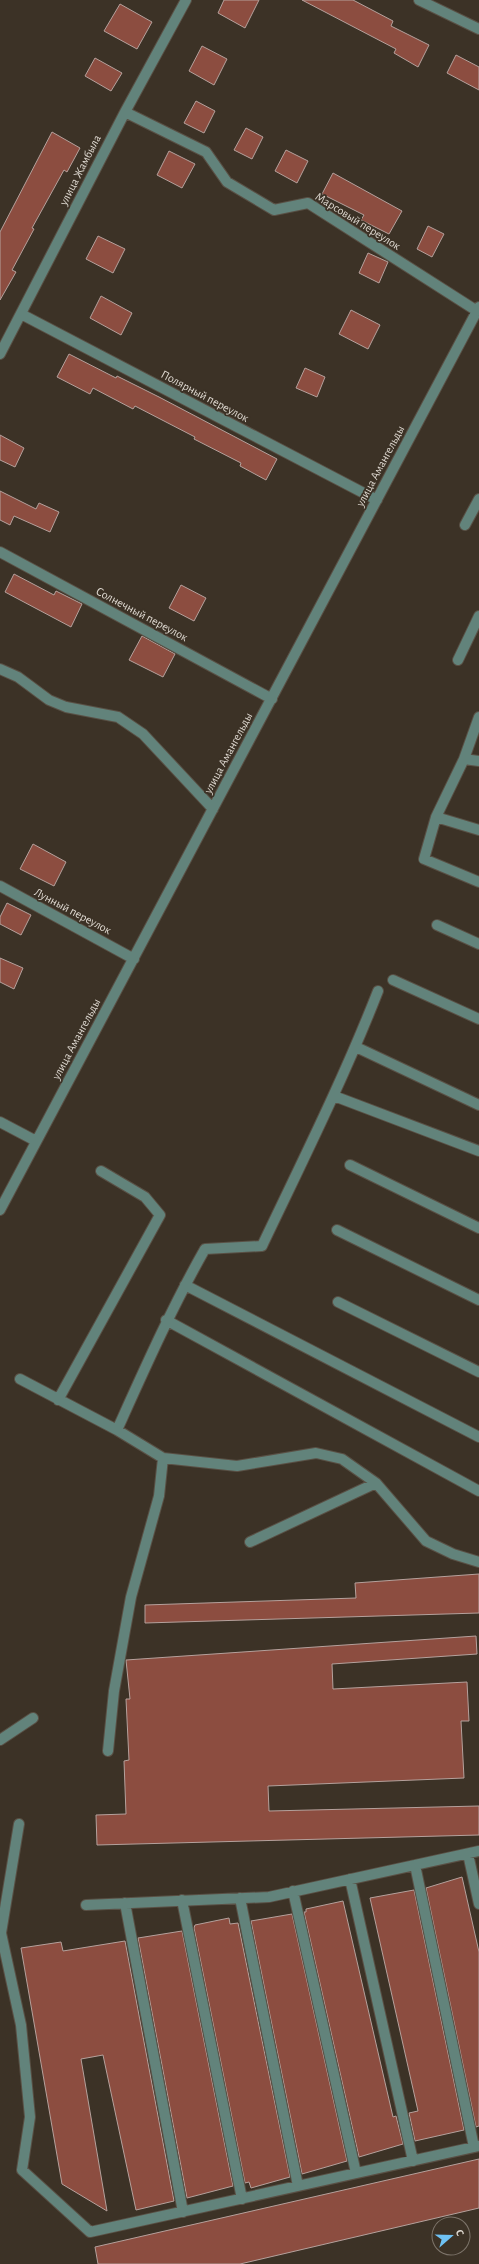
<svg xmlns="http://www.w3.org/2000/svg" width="479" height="2264" font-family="'Alegreya Sans',sans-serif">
  <rect width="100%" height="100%" fill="#3c3226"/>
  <path fill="#8c4d40" stroke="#b5a19c" d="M224,0H259L245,28L218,13Z
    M302,0H353L393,21L391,26L429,45L418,67L394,53L396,49Z
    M120,4L152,22L137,49L104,31Z
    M202,46L227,59L214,85L189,71Z
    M456,55L479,67V90L447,73Z
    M95,58L122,73L111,91L85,76Z
    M196,101L215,111L204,133L184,123Z
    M246,128L263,137L252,159L234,150Z
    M52,132L80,148L67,172L64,170L32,228L34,229L12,270L16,272L0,300V232Z
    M286,150L308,161L297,183L275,171Z
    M169,151L195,164L182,188L157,175Z
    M333,173L402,211L389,234L361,220L364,215L322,194Z
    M428,226L444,234L432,257L417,249Z
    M98,236L125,249L113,273L86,259Z
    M368,253L388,262L379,283L359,273Z
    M101,296L132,313L121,335L90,318Z
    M351,310L380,325L368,349L339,334Z
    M69,354L116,378L117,376L159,397L277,459L266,480L240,466L241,463L194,439L195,437L135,406L133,409L93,388L90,394L57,377Z
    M305,368L325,377L317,397L296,388Z
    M0,435L24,448L15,467L0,460Z
    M0,491L36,509L39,503L59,512L50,532L14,516L10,525L0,520Z
    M14,574L54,595L56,591L82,604L71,627L5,592Z
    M181,585L206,598L194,621L169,608Z
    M142,636L175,654L163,677L129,660Z
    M33,844L66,862L54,886L20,869Z
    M7,903L31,915L21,935L0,924V917Z
    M0,958L23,968L14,989L0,982Z
    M479,1574V1613L145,1623V1605L356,1598L355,1583Z
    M476,1636L477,1654L332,1664L333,1689L467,1682L469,1721H461L464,1778L268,1786L269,1811L479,1806V1835L97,1845L96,1815L126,1814L124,1761L129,1760L126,1699H130L126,1660Z
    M462,1877L479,1952V2126L476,2127L426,1888Z
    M414,1890L464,2130L415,2141L409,2113L418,2111L370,1898Z
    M343,1901L393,2117L396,2116L403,2144L359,2157L304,1912H306V1909Z
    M292,1914L347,2161L302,2174L251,1921Z
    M229,1918L230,1924L238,1923L290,2177L251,2188L249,2182L245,2183L194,1928L195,1925Z
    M182,1931L233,2186L187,2198L138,1938Z
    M125,1941L174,2201L136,2210L103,2055L81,2059L107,2211L62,2184L21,1948L61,1942L63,1951Z
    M479,2159V2208L240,2264H98L95,2247Z"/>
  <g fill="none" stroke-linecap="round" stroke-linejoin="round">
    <g stroke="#595045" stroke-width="12">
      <path id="minor" d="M419,0L479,29
        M125,112L206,152L227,182L274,210L308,203L477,311
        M21,314L377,500
        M0,354L125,112L186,0
        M465,525L479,499
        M0,552L272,699
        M458,660L479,616
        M0,669L18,677L49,700L66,707L118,717L143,734L213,809
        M479,717L464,759L436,817L424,859L479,882
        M464,759L479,761
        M436,817L479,830
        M0,886L134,959
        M437,925L479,944
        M393,980L479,1019
        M356,1047L479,1105
        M334,1096L479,1151
        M0,1122L36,1141
        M350,1165L479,1228
        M0,1210L479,307
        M337,1230L479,1300
        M185,1285L479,1437
        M338,1302L479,1372
        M166,1320L479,1491
        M20,1379L117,1430L163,1458L237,1466L316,1453L342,1459L376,1483L426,1541L453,1554L479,1562
        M58,1400L160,1215L145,1197L101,1171
        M117,1430C145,1368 172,1307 205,1249L262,1246C302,1162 344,1078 378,991
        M250,1542L376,1483
        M0,1740L33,1718
        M108,1751L114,1691L131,1597L159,1496L163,1458
        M19,1824L1,1933L21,2025L30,2117L22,2170L90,2232L479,2146
        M468,1854L479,1904
        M415,1865L474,2147
        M350,1879L413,2161
        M293,1891L356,2173
        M240,1898L298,2186
        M182,1900L242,2199
        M125,1903L183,2212
        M86,1905L269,1897L479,1851"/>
    </g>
    <use href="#minor" stroke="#62837b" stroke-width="10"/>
  </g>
  <g text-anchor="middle" stroke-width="3.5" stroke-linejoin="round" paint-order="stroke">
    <g font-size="12" fill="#ded8d0" stroke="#3c3226">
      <text transform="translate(80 170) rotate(-63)" y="4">улица Жамбыла</text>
      <text transform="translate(358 221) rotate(32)" y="4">Марсовый переулок</text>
      <text transform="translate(205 396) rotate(28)" y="4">Полярный переулок</text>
      <text transform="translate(380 466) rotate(-62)" y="4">улица Амангельды</text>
      <text transform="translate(142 614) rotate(28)" y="4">Солнечный переулок</text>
      <text transform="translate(228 753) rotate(-62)" y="4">улица Амангельды</text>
      <text transform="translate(73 911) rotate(28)" y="4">Лунный переулок</text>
      <text transform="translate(76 1039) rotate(-62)" y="4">улица Амангельды</text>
    </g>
  </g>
  <g transform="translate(451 2236) rotate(70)"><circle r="19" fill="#3c3226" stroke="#7d746a"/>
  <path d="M0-3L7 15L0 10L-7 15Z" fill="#6fc2f4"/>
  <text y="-6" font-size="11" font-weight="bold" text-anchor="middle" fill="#ded8d0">С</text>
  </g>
</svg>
